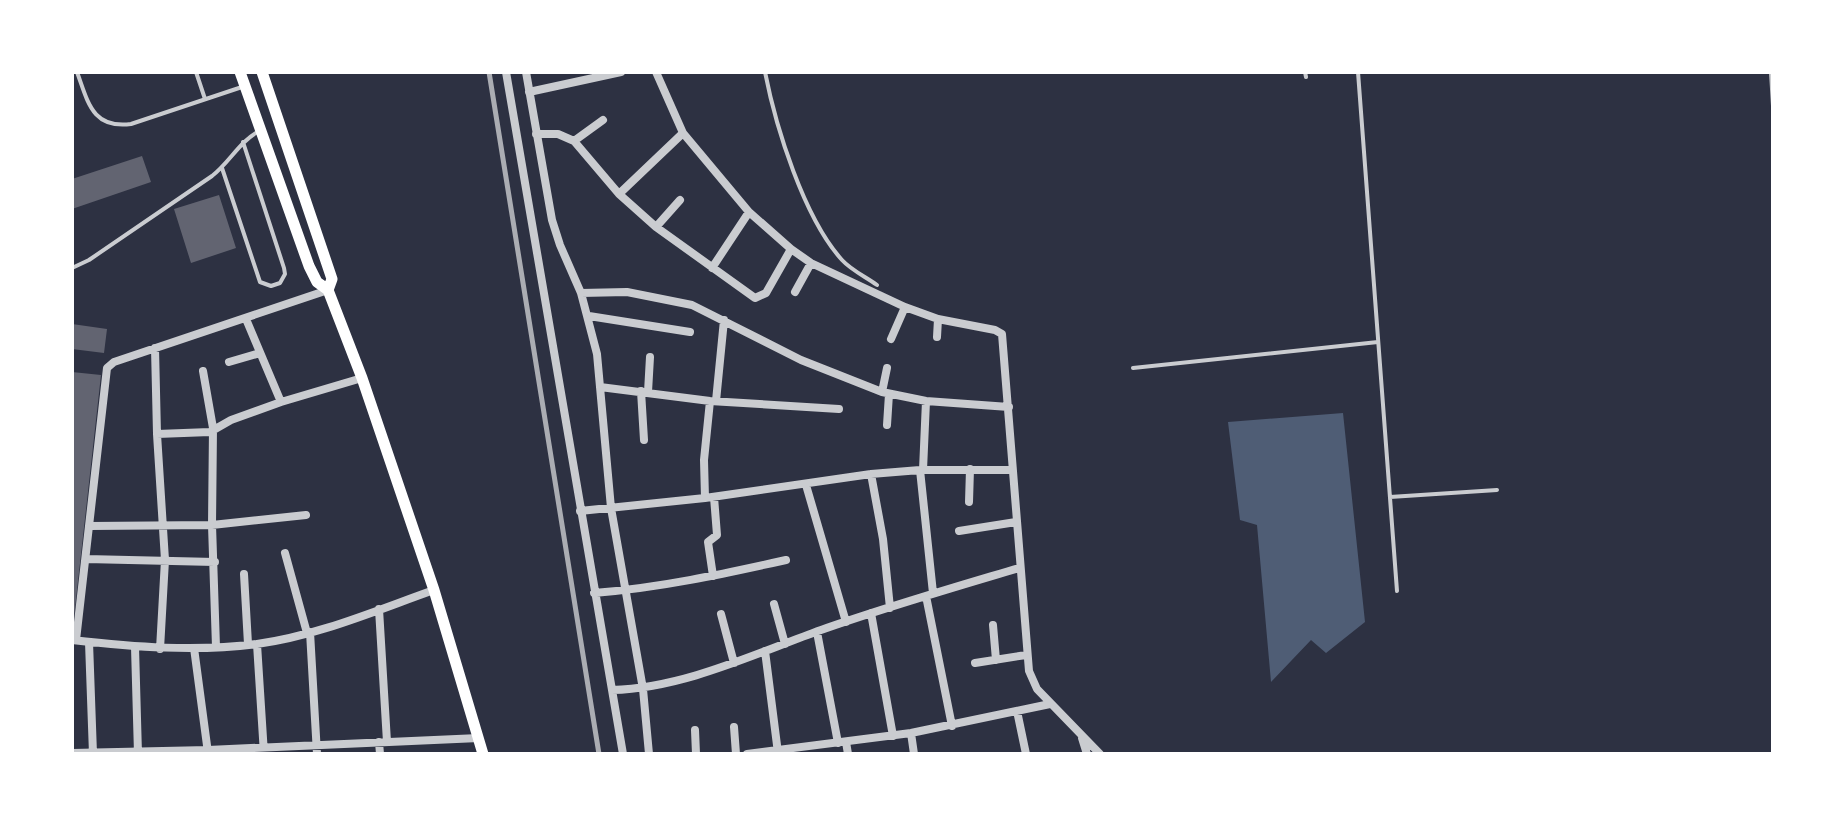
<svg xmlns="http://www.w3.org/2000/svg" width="1845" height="826" font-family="'Noto Sans',sans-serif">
  <rect width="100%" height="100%" fill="#2d3142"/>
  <path fill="#4f5d75" d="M1343,413L1365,622L1326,653L1311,640L1271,682L1257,525L1240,520L1228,422Z"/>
  <path fill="#626471" d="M142,156L151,182L72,209V179Z
    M219,195L236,248L191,263L174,209Z
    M72,324L107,329L104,353L72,349Z
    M72,372L101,375L74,617H72Z"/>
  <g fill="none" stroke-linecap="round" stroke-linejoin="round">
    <path stroke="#caccd0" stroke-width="4" d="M77,72C88,102 92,129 131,124L242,87
      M196,72L205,99
      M765,72C776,128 804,218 842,260C851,270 866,277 877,285
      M1305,72L1306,77
      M1358,72L1397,591
      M1771,72L1773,106
      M222,168L260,282L271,286L280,283L285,274L284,268L243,142
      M72,268L89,260L212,176C230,162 239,142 259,131
      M1133,368L1378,342
      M1390,497L1497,490"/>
    <path stroke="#caccd0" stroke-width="8" d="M506,72L623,754
      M526,72L552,220L560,245L581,293L597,354L611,508L643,689L649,754
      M656,72L683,133L749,212L791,249L811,263L905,307L938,319L995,330L1002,334L1029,671L1037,689L1100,754
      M529,92L621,72
      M536,134H558L574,141L619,194L656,227L755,298L766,293L791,249
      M574,141L603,120
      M619,194L683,133
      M656,227L680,200
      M712,268L749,212
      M795,292L811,263
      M581,293L627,292L692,305L801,360L882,392L926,401L1009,407
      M589,316L690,332
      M246,319L281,402
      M937,337L938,319
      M891,339L905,307
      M155,348L157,434L165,560L160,649
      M229,362L260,353
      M203,371L213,428L212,525L216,647
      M600,387L710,401L839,409
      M641,391L644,440
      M648,392L650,357
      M882,392L887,368
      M716,401L724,320
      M887,425L889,394
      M157,434L210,432L231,420L281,402L362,378
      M920,470L933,593
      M923,470L926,401
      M871,474L883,539L890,608
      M806,485L846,622
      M705,498L704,460L710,401
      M969,502L970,469
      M580,511L705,498L871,474L920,470H1012
      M90,526L212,525L306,515
      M959,531L1016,522
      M285,553L307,633
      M86,559L215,562
      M244,574L248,644
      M713,576L708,542L717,535L714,497
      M594,593C659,588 723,574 786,560
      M926,596L952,726
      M774,604L785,644
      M379,609L387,742
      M871,613L893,736
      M721,614L734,663
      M993,625L996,660
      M310,632L317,754
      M817,632L838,743
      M72,640C134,647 195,652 257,644C317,636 377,610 434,590
      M76,640L107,368L114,362L328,290
      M89,642L93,754
      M257,644L264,754
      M135,647L138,754
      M194,648L208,753
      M765,651L778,753
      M975,663L1026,655
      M612,690C684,688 754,654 821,630C886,607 952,588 1019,568
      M1017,711L1026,754
      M734,727L736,754
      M695,730L696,754
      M911,733L914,754
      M1082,738L1087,754
      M379,742L380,754
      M846,742L848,754
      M72,753L208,750L479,738
      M747,754L911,733L1050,704"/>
    <path stroke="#fff" stroke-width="11" d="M240,72L309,266L317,282L328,290L362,378L434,590L483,754
      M262,72L330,273L332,279L328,290"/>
    <path stroke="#abadb3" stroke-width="5" d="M489,72L599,754"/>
  </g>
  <rect width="1845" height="826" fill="none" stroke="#ffffff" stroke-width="148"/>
</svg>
